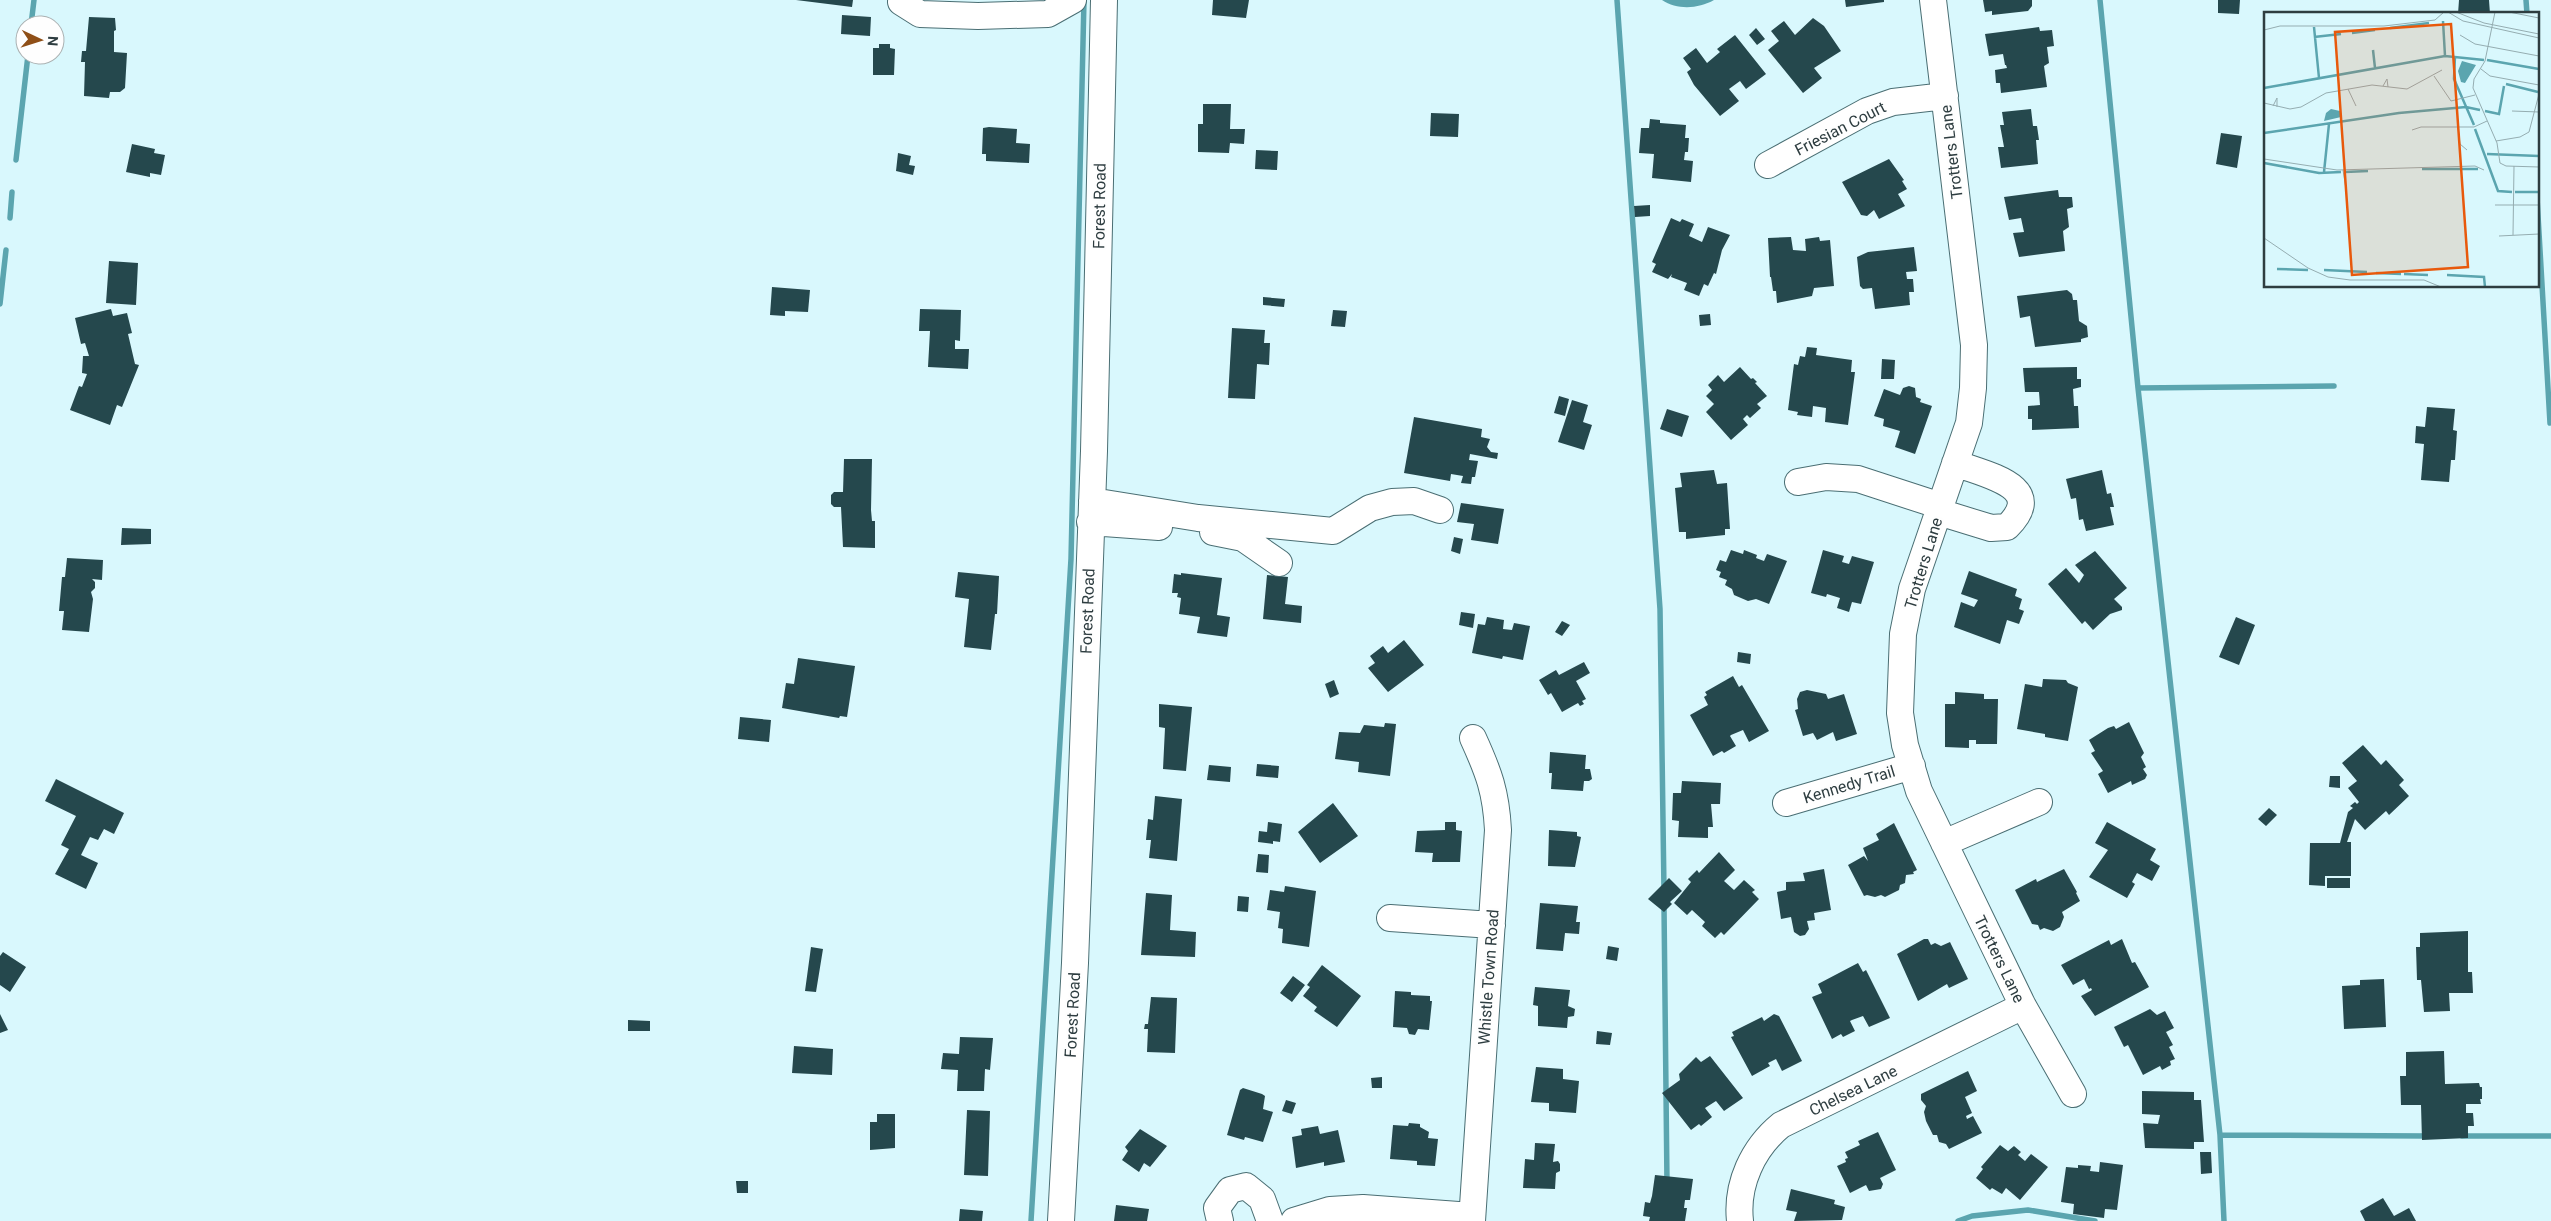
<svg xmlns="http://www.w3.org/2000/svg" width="2551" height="1221" font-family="Roboto,sans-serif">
  <rect width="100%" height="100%" fill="#d9f8fd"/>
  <path fill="#5ba5af" d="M1662,0H1714C1698,9 1677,10 1662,0Z"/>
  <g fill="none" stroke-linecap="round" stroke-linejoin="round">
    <path stroke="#5ba5af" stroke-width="5.5" d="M1617,0L1660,609L1664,891
      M2100,0L2138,388L2220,1135L2224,1221
      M2526,0L2527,14
      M31,25L34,0
      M16,160L28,55
      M2537,198L2550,423
      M10,218L12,192
      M0,304L6,250
      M2138,388L2334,386
      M1664,906L1667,1184
      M2220,1135L2428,1136
      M2462,1136H2551
      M1031,1221L1071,559L1084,0
      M1958,1221L1972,1216L2028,1210L2095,1221"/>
  </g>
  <path fill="#25484d" d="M796,0H853L852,7Z
    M1213,0H1249L1246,18L1212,15Z
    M1845,0H1884V2L1846,7Z
    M1983,0H2032V6L2028,11L1992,15V11L1985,12Z
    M2218,0H2240L2239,14L2218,13Z
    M2459,0H2489L2490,14H2458Z
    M842,15L871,17L870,36L841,34Z
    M89,17L115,18L116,30L114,31V52L127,53L125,88L120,92H110L109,98L84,96L85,62H81L82,51H86Z
    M1813,18L1824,26L1841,51L1814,68L1822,78L1803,93L1768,50L1779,41L1771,31L1784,21L1795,35Z
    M2039,27L2040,31L2052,30L2054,46L2047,47L2049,63L2044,66L2047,87L2001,93L2000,83H1996L1995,70L2007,68L2006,65H2005L2003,54L1989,56L1985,34Z
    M1756,28L1765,39L1757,45L1749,35Z
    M1735,35L1766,74L1746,89L1740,81L1729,89L1739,101L1720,116L1694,85L1687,72L1691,69L1683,58L1696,48L1707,63L1720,52L1717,49Z
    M879,44H890V48L895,49L894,75H873V48H879Z
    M1203,104H1231L1230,129H1245L1244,144L1230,143L1229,153L1198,152V124H1203Z
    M2031,109L2033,126H2037L2039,140H2036L2038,164L2001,168L1998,147H2004L2000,125H2004L2002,112Z
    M1431,113L1459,114L1458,137L1430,136Z
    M1650,119L1660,120V123L1686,125L1685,138H1689L1688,152H1685L1684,160L1693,161L1691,182L1652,178L1654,154L1639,153L1641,128H1649Z
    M989,127L1017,129L1016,143L1030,144L1029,163L986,161V154H982L983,128Z
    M2221,133L2242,136L2237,168L2216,164Z
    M132,144L155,149L154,153L165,155L161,175L150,173V177L126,172Z
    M1256,150L1278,151L1277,170L1255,169Z
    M898,153L911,156L909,165L915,166L913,175L896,171Z
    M1889,159L1904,180L1902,181L1907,189L1898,194L1905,206L1879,219L1874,210L1867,216L1861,215L1842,182Z
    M2058,190L2059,197H2072L2073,207L2067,209L2069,227L2063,231L2065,251L2019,257L2013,233L2024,232L2021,218L2009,220L2004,197Z
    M1650,205V216L1635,217L1634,206Z
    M1671,218L1680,222L1682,219L1694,224L1689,236L1702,242L1708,227L1730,235L1722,250L1716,274L1714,273L1708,286L1704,284L1699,296L1684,290L1687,283L1671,277L1672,274L1668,279L1652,272L1656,264L1652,262Z
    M1791,237L1793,250L1806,251L1805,239L1819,237L1820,241L1830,240L1834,286L1814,288L1812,296L1777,303L1776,291H1773L1771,277H1770L1768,238Z
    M1914,247L1917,271L1906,272L1907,279H1913L1914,292H1909L1910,305L1875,309L1872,288L1863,289L1860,286L1857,257L1868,252Z
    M109,261L138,263L136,305L106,303Z
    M772,287L810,290L808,312L785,311V316L770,315Z
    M2067,290L2072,294L2073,300H2077L2079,321L2087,326L2088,337L2081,339V342L2035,347L2030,316L2020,318L2017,296Z
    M1263,297L1285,299L1284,307L1263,305Z
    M111,309L113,316L127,313L132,333L128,334L135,364L139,365L122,407L117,405L110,425L70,410L79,386L82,387L87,374L82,373L83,356H89L85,343L81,344L75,318Z
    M920,309L961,310L960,341L955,340V349H969L968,369L928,367L930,331H919Z
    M1333,310L1347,311L1345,327L1331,326Z
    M1710,314L1711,325L1700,326L1699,315Z
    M1232,328L1265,330L1264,343H1270L1269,365L1257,364L1255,399L1228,398Z
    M1807,347L1817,348L1816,355L1852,360L1851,372H1855L1848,425L1825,422L1826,408L1813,406L1812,417L1797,415L1798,412L1788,410L1794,364L1798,365L1800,356L1805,357Z
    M1882,359L1895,360L1894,379H1881Z
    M1740,367L1751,379L1753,378L1757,382L1755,383L1767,396L1757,404L1761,408L1750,418L1747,415L1743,419L1748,425L1731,440L1706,412L1714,404L1706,396L1712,390L1708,385L1718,375L1724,382Z
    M2077,367V379H2081V387L2073,389L2074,406H2078L2079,428L2032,430V419H2028V406L2040,405L2039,392H2025L2023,368Z
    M1909,386L1915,388L1916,397L1921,399L1920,402L1932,406L1915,454L1895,447L1900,431L1883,426L1884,419L1874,416L1884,389L1900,395L1903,388Z
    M1559,396L1569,399L1565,416L1554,413Z
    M1572,400L1588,405L1583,422L1592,425L1584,450L1558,442Z
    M2427,407L2455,409L2453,430L2457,431L2455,460H2451L2449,482L2421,480L2424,444L2415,443L2416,426L2425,427Z
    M1667,409L1689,416L1682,437L1660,429Z
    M1414,417L1482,429L1481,437L1490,439L1487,447L1491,452L1498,453L1497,459L1470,454L1469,460L1478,461L1475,477H1472L1471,484L1461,483L1463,476L1451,474L1450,481L1404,473Z
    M844,459H872L871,510L872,521H875V548L843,547L841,507H834L831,504V495L834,492H843Z
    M1714,470L1717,484L1727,483L1730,529H1725V535L1686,539V532H1679L1675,488L1682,487L1680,473Z
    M2102,470L2107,494L2111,493L2114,507H2110L2114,525L2086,531L2083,519L2079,520L2076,498L2071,499L2066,479Z
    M1461,503L1504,509L1498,544L1471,540L1474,524L1457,522Z
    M122,528L151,529V544L121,545Z
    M1454,537L1463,539L1460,554L1451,551Z
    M1731,550L1743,554L1744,550L1757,555L1756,558L1764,561L1767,554L1787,561L1769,604L1756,599L1748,601L1734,595L1732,589L1725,585L1727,580L1719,577L1721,572L1716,570L1720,560L1726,562Z
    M1823,550L1844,556L1842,562L1849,564L1852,556L1874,562L1861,604L1852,602L1849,612L1837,608L1840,598L1827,594L1826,597L1811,593Z
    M2095,551L2127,588L2114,599L2122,607V610L2110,614L2093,630L2085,621L2082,624L2048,584L2066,568L2079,583L2084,575L2075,565Z
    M67,558L103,560L102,580L92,579L95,582V588L91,592L93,599L89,632L62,630L64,611H59L62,577H65Z
    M1969,571L2017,589L2015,596L2022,599L2019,609L2024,611L2019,624L2007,620L2000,644L1954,627L1961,602L1974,607L1978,600L1961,594Z
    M958,572L999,576L997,614H995L991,650L964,647L969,599L955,597Z
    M1181,573L1222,578L1217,615L1230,617L1227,637L1197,633L1200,617L1179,614L1181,598L1177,597L1178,593H1172L1174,574L1181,575Z
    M1267,575L1288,577L1285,604L1302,606L1301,623L1263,619Z
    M1461,612L1475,614L1473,628L1459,625Z
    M1487,617L1504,620L1503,629L1512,630L1514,623L1530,626L1523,660L1503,656L1502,659L1472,653L1478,624L1485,625Z
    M2236,617L2255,625L2239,665L2219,657Z
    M1562,621L1570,625L1562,636L1555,632Z
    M1404,640L1424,665L1388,692L1368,668L1375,663L1370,656L1383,646L1388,653Z
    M1738,652L1751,654L1750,664L1737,662Z
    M798,658L855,666L847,717L840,716L839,718L782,708L786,683L794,684Z
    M1584,662L1590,673L1576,681L1586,699L1582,701L1584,704L1580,706L1578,703L1562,712L1551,693L1548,695L1539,680L1556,670L1559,675Z
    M1733,676L1739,687L1742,685L1769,731L1749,742L1743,730L1731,735L1730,736L1736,746L1724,753L1722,751L1713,756L1690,715L1708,705L1704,697L1707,695L1705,692Z
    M2043,679L2066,680L2068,683L2078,687L2068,741L2045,737V734L2017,729L2025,684L2042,687Z
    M1334,680L1339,694L1330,698L1325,684Z
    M1807,690L1826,694L1828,699L1844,694L1857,734L1836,741L1833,732L1817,740L1813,733L1803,736L1795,710L1798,709L1797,699L1800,692Z
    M1955,692L1984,694V699H1998L1997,744H1976V740H1969V748L1945,747V704H1955Z
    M1159,704L1192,707L1186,771L1163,769L1165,728L1159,727Z
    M740,717L771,720L769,742L738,739Z
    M2129,722L2144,753L2141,757L2146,767L2143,769L2147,775L2145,779L2132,785L2131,781L2108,793L2098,774L2103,771L2091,753L2095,751L2089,740L2108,728L2114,726L2116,729Z
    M1385,723L1396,724L1390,776L1358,772L1359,762L1335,759L1339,732L1360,733L1364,725L1384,727Z
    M2363,745L2381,765L2386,760L2404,780L2399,785L2409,796L2389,815L2386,811L2365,830L2355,819L2347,842H2351V876H2325V886L2309,885L2310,843H2340L2348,812L2353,808L2350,806L2355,802L2357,804L2359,802L2348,788L2357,781L2342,763Z
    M1550,752L1586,755L1585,769H1590L1592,779L1589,781H1584L1583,791L1551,789L1552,773H1549Z
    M1257,764L1279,766L1278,778L1256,776Z
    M1209,765L1231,767L1230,782L1207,780Z
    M2330,776H2340V788L2329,787Z
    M56,779L124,813L114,834L104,829L98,840L90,837L81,855L98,863L86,889L55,874L69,849L61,845L76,816L45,801Z
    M1682,781L1721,783L1720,804H1711L1713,827H1708V838L1678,837L1679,821L1672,820L1673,793H1681Z
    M1155,796L1182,799L1177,861L1149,858L1151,840H1146L1148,819L1153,820Z
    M1333,803L1358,836L1320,863L1298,832Z
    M2269,808L2277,815L2266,826L2258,819Z
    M1268,822L1282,824L1280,842L1273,841V844L1258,842L1259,831L1267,832Z
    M1445,822H1456V830L1462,831L1460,862H1432L1433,853L1415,852L1417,831L1445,830Z
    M2107,822L2156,849L2150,860L2160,866L2152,881L2137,873L2132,882L2135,884L2127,898L2089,877L2108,850L2095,843Z
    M1894,823L1917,870L1913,872L1914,874L1906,875L1905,883L1900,885L1899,890L1885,897L1881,895L1875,897L1867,895L1864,896L1848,865L1864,856L1868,861L1863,848L1879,840L1876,834Z
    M1549,830L1577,832V836L1581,837L1575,867L1548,866Z
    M1719,852L1735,870L1724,881L1734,890L1744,880L1755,890L1752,892L1759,899L1724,935L1721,932L1715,938L1702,926L1705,922L1692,910L1687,915L1674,903L1691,882L1688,879L1697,870L1699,873Z
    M1258,854L1269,855L1268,873L1256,872Z
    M1824,869L1831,910L1814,913L1815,920L1807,921L1809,929L1805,935L1800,936L1794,932L1791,917L1781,919L1777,892L1786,890V882L1805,881L1803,873Z
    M2064,869L2077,892L2076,893L2080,901L2062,912L2064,917L2060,927L2053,931L2044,928L2040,930L2038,925L2032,924L2015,890L2036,879L2037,882Z
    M1669,878L1682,891L1670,902L1672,904L1664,912L1648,899Z
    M2327,878H2350V888H2327Z
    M1285,886L1316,891L1309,947L1282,943L1283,929L1278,928L1280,912L1267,910L1270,890L1284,892Z
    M1146,893L1172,895L1170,930L1196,932L1195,957L1141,955Z
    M1238,896L1249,897L1248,912L1237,911Z
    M1540,903L1578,906L1576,922H1580L1579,934L1565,933L1563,951L1536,949Z
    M2468,931V972H2472L2473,993H2449L2450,1011L2424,1012L2421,980H2417L2416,947H2420V933Z
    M1924,939H1928L1931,945L1935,943L1941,946L1950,942L1968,979L1949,988L1947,984L1918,1001L1897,954Z
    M2122,939L2132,963L2135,962L2149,987L2095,1016L2081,996L2092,990L2091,988L2089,989L2084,979L2073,985L2061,965L2109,940L2111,945Z
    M1608,946L1619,948L1617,961L1606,959Z
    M811,947L823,949L816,992L805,991Z
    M3,952L26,967L10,992L0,985V956Z
    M1858,963L1863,972L1866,970L1890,1018L1869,1027L1863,1016L1852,1020L1850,1021L1855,1031L1843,1037L1841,1034L1832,1039L1812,997L1822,993L1818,984Z
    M1322,965L1361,996L1337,1027L1314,1011L1317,1007L1303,996L1310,987L1307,985Z
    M1293,976L1305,985L1292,1002L1280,993Z
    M2384,979L2386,1027L2344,1029L2342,986L2360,985V980Z
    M1535,987L1570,990L1568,1006L1575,1009L1574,1016L1568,1017L1567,1028L1538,1026V1006L1533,1005Z
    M1395,991L1411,992V995L1430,996V1001H1432L1429,1030L1418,1029L1415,1035L1409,1034L1407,1028L1393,1027Z
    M1151,997L1177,998L1175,1053L1147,1052L1148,1029H1144L1145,1024H1148Z
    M2150,1009L2157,1015L2165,1011L2174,1028L2166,1032L2173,1045L2169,1047L2175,1059L2170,1061L2171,1065L2162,1070L2160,1066L2143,1075L2128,1045L2124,1047L2114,1027Z
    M0,1014L8,1030L0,1033Z
    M1774,1014L1779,1016L1802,1061L1782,1071L1776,1059L1768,1063L1770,1066L1752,1076L1731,1037L1734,1036L1732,1032L1762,1017L1764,1021Z
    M628,1020L650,1021V1031H628Z
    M1597,1031L1612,1033L1610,1045L1596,1044Z
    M960,1037L993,1038L990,1070L985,1069L984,1091H957L958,1070L941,1069L943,1053L959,1054Z
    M794,1046L833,1049L832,1075L792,1073Z
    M2444,1051L2445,1084L2479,1083L2480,1087H2482V1099H2480L2481,1104H2466V1113H2473L2474,1126H2468V1138L2422,1140L2421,1105H2401L2400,1076H2406V1052Z
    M1710,1056L1743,1098L1724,1111L1716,1101L1705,1108L1712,1117L1701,1126L1699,1124L1691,1130L1662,1093L1680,1080L1679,1074L1696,1057L1701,1062Z
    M1536,1067L1563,1069V1079L1579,1081L1576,1113L1549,1111V1103L1531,1102Z
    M1968,1071L1977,1091L1965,1097L1972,1113L1966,1116L1967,1119L1973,1116L1982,1133L1949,1149L1946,1144L1939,1142L1937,1135H1933L1926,1121L1924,1112L1926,1106L1921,1100V1094Z
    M1382,1077V1088H1372L1371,1078Z
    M1243,1088L1262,1094L1265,1096L1263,1109L1273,1112L1263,1142L1245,1137L1244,1140L1227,1135L1240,1090Z
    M2142,1091L2194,1092V1100H2201L2204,1142H2194V1149L2145,1148L2143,1123L2158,1124L2160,1115L2142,1114Z
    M1286,1100L1296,1103L1292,1114L1282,1111Z
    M967,1110L990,1111L988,1176L964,1175Z
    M877,1114H895V1148L870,1150V1122H877Z
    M1409,1123L1420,1124V1127L1429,1132L1428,1138L1438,1139L1435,1166L1417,1165V1161L1390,1159L1393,1125L1408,1126Z
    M1318,1126L1320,1134L1338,1130L1345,1162L1324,1166V1162L1296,1168L1292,1137L1302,1135L1301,1129Z
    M1140,1129L1167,1146L1150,1167L1144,1163L1139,1172L1122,1160L1128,1151L1125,1147Z
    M1878,1132L1896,1170L1880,1178L1883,1184L1881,1189L1869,1191L1866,1185L1850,1193L1837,1166L1846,1162L1845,1159L1848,1158L1845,1152L1860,1145L1858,1141Z
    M1535,1143L1555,1144L1553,1162L1558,1161L1560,1164V1171L1556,1173L1555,1189L1523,1188L1525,1159L1534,1160Z
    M2000,1145L2008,1151L2014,1146L2021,1152L2018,1155L2025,1161L2031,1154L2048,1167L2020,1200L2006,1188L2002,1194L1992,1188L1990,1190L1976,1178L1983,1169L1981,1167Z
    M2200,1152H2211L2212,1173L2201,1174Z
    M2100,1162L2123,1165L2117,1210L2105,1209L2104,1218L2073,1214L2074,1204L2061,1202L2066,1167L2078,1168V1165L2091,1166L2090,1171L2099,1172Z
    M1655,1175L1693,1179L1690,1200H1685L1684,1208H1687L1685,1221H1649L1650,1217L1643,1216L1645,1202L1650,1203L1652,1196Z
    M736,1181H748V1193H737Z
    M1791,1189L1835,1200L1834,1204L1845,1207L1842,1220L1794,1221L1797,1212L1786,1210Z
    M2383,1198L2394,1216L2409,1208L2416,1221H2365L2360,1211Z
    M1116,1205L1149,1209L1147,1221H1114Z
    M960,1209L983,1211L982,1221H959Z"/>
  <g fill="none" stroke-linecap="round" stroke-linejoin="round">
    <g stroke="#4a6e73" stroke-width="28">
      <path id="minor" d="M1933,0L1974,345L1973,388L1969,423L1912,589L1903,634L1900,713L1905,745L1919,791L2023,1006L2073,1094
        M901,2L920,14L978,16L1048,14L1073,0
        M1768,165L1867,111L1893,102L1945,96
        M1798,482L1826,477L1858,479L1941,506
        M1092,501L1198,518L1333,531L1370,508L1392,502L1414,501L1440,510
        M1939,512L1991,528L2007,527C2049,486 1985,475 1955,463
        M1090,522L1159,527
        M1213,532L1243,538L1279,563
        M1786,803L1912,766
        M1944,843L2039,802
        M1390,918L1492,925
        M1061,1221L1075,963L1094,451L1104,0
        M1220,1221L1217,1208L1230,1190L1246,1186L1262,1199L1270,1221
        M1294,1221L1330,1210L1363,1208L1472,1216
        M1472,1221L1498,830C1496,792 1489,773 1473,738
        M1740,1221C1736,1184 1753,1148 1781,1125L2023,1006"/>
    </g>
    <use href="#minor" stroke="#fff" stroke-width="26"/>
  </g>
  <g text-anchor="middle" stroke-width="5" stroke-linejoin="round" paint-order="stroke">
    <g font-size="16" fill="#2e3d40" stroke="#fefefe">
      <text transform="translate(1840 128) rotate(-27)" y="6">Friesian Court</text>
      <text transform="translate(1951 152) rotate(-97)" y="6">Trotters Lane</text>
      <text transform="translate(1099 206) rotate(-89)" y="6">Forest Road</text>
      <text transform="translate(1923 563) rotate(-73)" y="6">Trotters Lane</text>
      <text transform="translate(1087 611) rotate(-88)" y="6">Forest Road</text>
      <text transform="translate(1849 784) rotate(-17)" y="6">Kennedy Trail</text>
      <text transform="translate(2000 959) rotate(64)" y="6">Trotters Lane</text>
      <text transform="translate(1488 977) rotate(-86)" y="6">Whistle Town Road</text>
      <text transform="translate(1072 1015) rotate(-87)" y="6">Forest Road</text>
      <text transform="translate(1853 1090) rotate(-26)" y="6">Chelsea Lane</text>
    </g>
  </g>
  <g transform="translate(2264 12)">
    <rect width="275" height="275" fill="#d9f8fd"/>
    <path d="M198,49L212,53L201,71L197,70L194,59ZM67,97L76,99L77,105L60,109L62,101Z" fill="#5ba5af"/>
    <path fill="none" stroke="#5ba5af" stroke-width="2.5" d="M179,9L181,44M50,15L55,66M126,16L165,11M88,21L111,18M50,25L77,22M109,38L111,56M191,44L190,67L210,113M223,48L275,57M242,72L274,80M0,76L181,44L220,48M221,99L235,102L240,74M211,117L234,179L248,180M0,121L135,101L202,95L216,98M223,142L275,144M0,151L55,161L77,160M158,157H214M60,160L65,112M81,160L104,159M251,180H275M13,257L44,258M60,258L103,260M112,261L137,262M140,262L164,263M183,263L220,265L221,275"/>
    <path fill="none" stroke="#95adb1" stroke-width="1" d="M184,0L199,9L275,26M192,0L220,11L275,22M231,0L221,49L210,67L209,76L233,131L236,151L242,154L275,155M245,0L275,6M0,18L16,14H120L171,8L180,0M196,23L211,32L275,44M217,57L226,64L275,73M170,64L187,89L211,83M119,74L123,67L124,75M84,77L92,94M0,91L26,97L37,95L62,81L108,73L143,77L178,58M9,94L13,86V95M248,99L275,100M194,115L196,132L203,138M148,118L157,115H210L223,109M232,129L256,125L265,120L275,82M0,147L73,158L211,154L220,158M79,158L82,177M231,193H275M249,223L250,154M235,224L275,222M0,226L44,256L64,265L86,268H160L177,275"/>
    <path fill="#e8590c" fill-opacity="0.15" stroke="#e8590c" stroke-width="2.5" d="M187,12L204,255L88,263L71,20Z"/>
    <rect width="275" height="275" fill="none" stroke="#2e3d40" stroke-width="2.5"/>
  </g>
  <g transform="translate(40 40) rotate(94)"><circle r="24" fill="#fefefe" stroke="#abb1b2"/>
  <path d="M0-4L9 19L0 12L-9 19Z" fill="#8f4f17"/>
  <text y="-8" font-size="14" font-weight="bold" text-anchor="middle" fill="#2e3d40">N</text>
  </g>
</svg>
